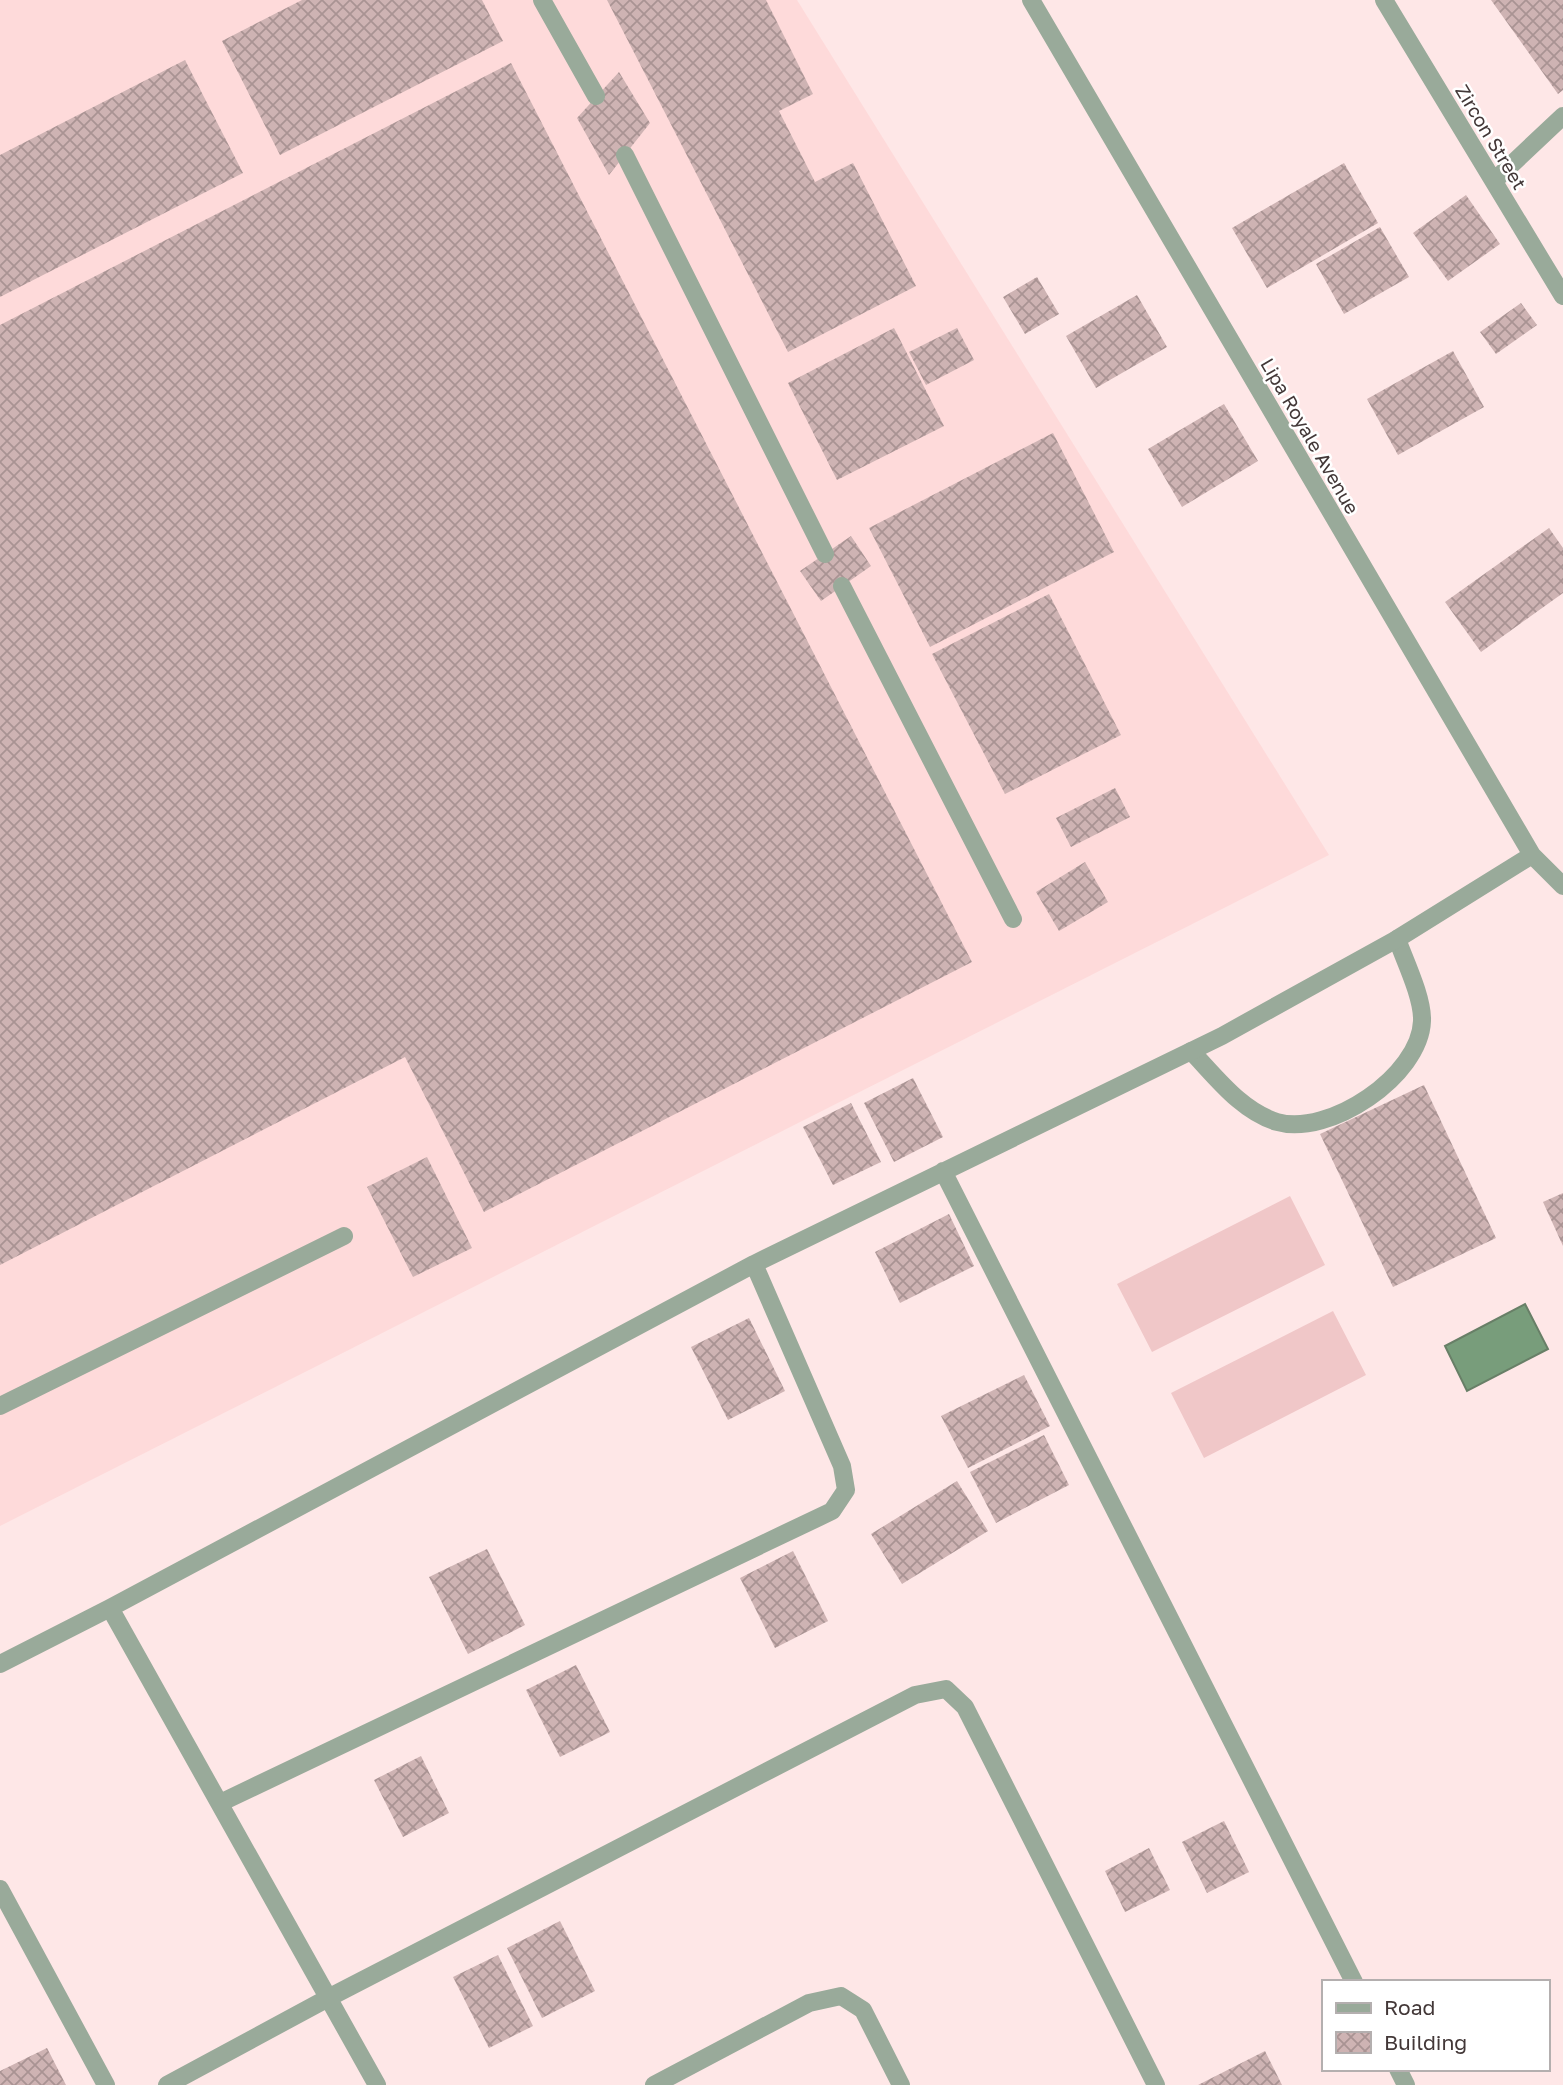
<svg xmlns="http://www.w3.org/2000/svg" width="1563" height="2085" font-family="'Golos Text',sans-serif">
  <defs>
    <pattern id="building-cross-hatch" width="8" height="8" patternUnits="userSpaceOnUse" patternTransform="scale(1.75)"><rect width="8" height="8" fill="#ceb3b3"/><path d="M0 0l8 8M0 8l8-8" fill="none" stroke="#a99393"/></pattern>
  </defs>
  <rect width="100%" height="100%" fill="#fee7e7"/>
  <path fill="#fedada" d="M0,0H797L1329,855L0,1526Z"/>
  <path fill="#f0c7c8" d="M1290,1196L1325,1265L1152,1352L1117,1284Z
    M1333,1311L1366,1375L1204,1458L1171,1393Z"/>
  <path fill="#789d7b" stroke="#687f67" stroke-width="2" d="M1525,1304L1548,1349L1467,1391L1445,1346Z"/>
  <path fill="url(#building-cross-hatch)" d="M302,0H482L503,41L280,155L222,41Z
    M607,0H766L813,94L779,111L815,182L853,163L916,286L788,352Z
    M1491,0H1563V90L1558,94Z
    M185,60L243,173L0,297V155Z
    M511,63L972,962L484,1212L405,1057L0,1265V325Z
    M619,72L650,123L609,175L577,118Z
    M1344,163L1378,223L1267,288L1232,228Z
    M1466,195L1500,244L1448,281L1413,233Z
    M1380,227L1409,277L1344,314L1316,264Z
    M1037,277L1059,314L1025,334L1003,297Z
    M1137,295L1167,347L1096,388L1066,336Z
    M1521,303L1537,325L1496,354L1480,332Z
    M894,328L944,426L837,480L788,383Z
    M957,328L974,360L926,385L909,352Z
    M1453,351L1484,407L1398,455L1367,399Z
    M1224,404L1258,461L1182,507L1148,449Z
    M1053,433L1114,552L930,647L869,528Z
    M1549,528L1563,548V593L1481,652L1445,602Z
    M851,536L871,566L821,601L800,571Z
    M1049,594L1121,735L1005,794L932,654Z
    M1115,788L1130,817L1071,847L1056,818Z
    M1085,862L1108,902L1059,931L1036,892Z
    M913,1078L943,1137L894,1162L864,1103Z
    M1424,1085L1496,1238L1393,1287L1320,1134Z
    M851,1103L881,1162L833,1185L803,1127Z
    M427,1157L472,1248L413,1277L367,1187Z
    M1563,1193V1246L1543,1202Z
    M949,1214L974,1266L900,1303L875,1252Z
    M749,1318L785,1391L728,1420L691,1347Z
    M1024,1375L1050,1426L968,1468L941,1416Z
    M1044,1435L1069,1485L996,1523L970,1472Z
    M957,1481L988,1531L902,1584L871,1534Z
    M487,1549L525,1625L468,1654L429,1577Z
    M793,1551L828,1621L775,1648L740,1578Z
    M576,1665L610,1732L560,1757L526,1690Z
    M421,1756L449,1813L403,1837L374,1780Z
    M1224,1821L1249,1872L1207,1893L1182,1842Z
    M1149,1848L1170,1890L1125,1912L1105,1871Z
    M560,1921L595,1991L542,2018L507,1948Z
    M498,1955L533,2026L489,2048L453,1977Z
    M47,2048L66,2085H0V2071Z
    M1265,2051L1282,2085H1198Z"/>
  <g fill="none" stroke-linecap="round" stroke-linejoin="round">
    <path stroke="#99aa9a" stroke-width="18" d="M542,0L596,96
      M625,155L825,554
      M842,586L1013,919
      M1191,1051C1216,1077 1241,1111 1277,1122C1329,1137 1420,1076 1422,1021C1423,998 1405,961 1397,939
      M0,1406L344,1236"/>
    <path stroke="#99aa9a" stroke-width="18" d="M1031,0L1532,855L1563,886
      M1384,0L1563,296
      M1494,181L1563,116
      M943,1171L1354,1982
      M110,1608L377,2085
      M0,1664L110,1608L754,1264L1222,1036L1397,939L1532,855
      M220,1803L832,1511L846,1490L842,1466L754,1264
      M0,1889L106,2085
      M1398,2069L1406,2085
      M167,2085L330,1997L915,1695L946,1689L965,1707L1156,2085
      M654,2085L809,2003L841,1996L863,2010L901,2085"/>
  </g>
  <g text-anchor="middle" stroke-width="5" stroke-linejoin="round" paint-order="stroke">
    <g font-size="19" fill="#433838" stroke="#fff">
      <text transform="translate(1491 137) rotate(59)" y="7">Zircon Street</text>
      <text transform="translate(1310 436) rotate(60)" y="7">Lipa Royale Avenue</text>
    </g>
  </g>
  <rect x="1322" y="1980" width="228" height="91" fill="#ffffff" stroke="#b4afaf" stroke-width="2"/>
  <rect x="1336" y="2003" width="35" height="10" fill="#99aa9a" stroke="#b4afaf" stroke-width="2"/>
  <text x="1384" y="2015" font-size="21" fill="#433838">Road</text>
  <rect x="1336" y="2032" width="35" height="21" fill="url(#building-cross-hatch)" stroke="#b4afaf" stroke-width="2"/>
  <text x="1384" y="2050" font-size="21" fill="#433838">Building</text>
</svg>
